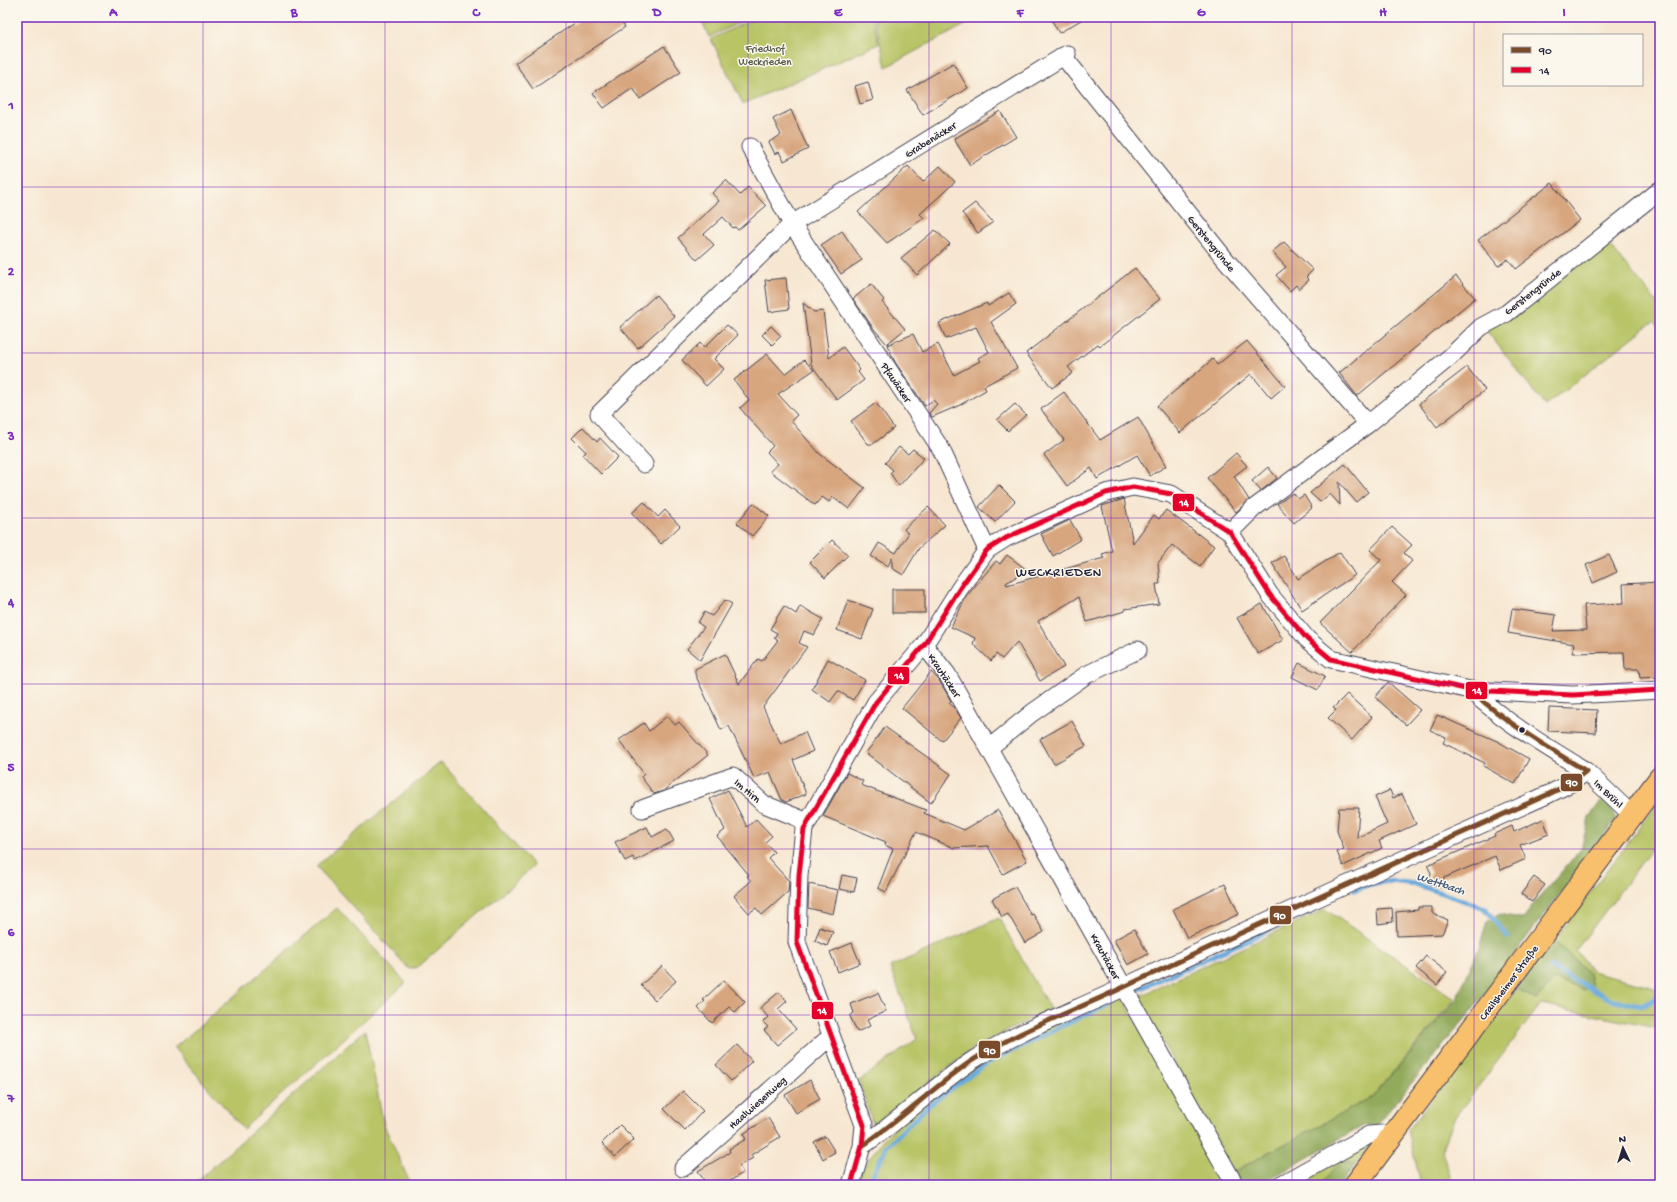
<svg xmlns="http://www.w3.org/2000/svg" width="1677" height="1202" font-family="'Gochi Hand',sans-serif">
  <rect width="100%" height="100%" fill="#fbf7ec"/>
  <filter id="ink" filterUnits="userSpaceOnUse"><feTurbulence type="fractalNoise" baseFrequency=".025" numOctaves="2"/><feDisplacementMap in="SourceGraphic" scale="8" xChannelSelector="R" yChannelSelector="G"/><feConvolveMatrix kernelMatrix="1 2 1 2 8 2 1 2 1" color-interpolation-filters="sRGB"/></filter>
  <filter id="wash" filterUnits="userSpaceOnUse"><feTurbulence type="fractalNoise" baseFrequency=".012" numOctaves="4" result="noise"/><feDisplacementMap in="SourceGraphic" scale="16" xChannelSelector="R" yChannelSelector="G"/><feGaussianBlur stdDeviation="0.9" result="paint"/><feColorMatrix in="noise" values="0 0 0 0 0 0 0 0 0 0 0 0 0 0 0 0 0 1.4 0 .05"/><feComposite in="paint" operator="in"/></filter>
  <g filter="url(#wash)">
    <rect width="100%" height="100%" fill="#f7e7d2"/>
    <path fill="#b8c466" stroke="#6d7350" d="M700,17H751L709,37Z
      M757,17H872L879,44L743,104L711,39Z
      M874,17H980L886,67Z
      M1606,241L1660,306V328L1654,321L1545,406L1487,331Z
      M441,762L534,866L418,967L409,969L316,866Z
      M1660,800V838L1576,950L1591,971L1631,981L1660,990V1029L1541,1004L1455,1117L1442,1151L1453,1185H1421L1408,1130L1517,989L1536,1000L1555,979L1583,990L1589,973L1554,941Z
      M337,908L406,983L243,1129L174,1048Z
      M1325,909L1455,999L1372,1097L1233,1172L1138,997Z
      M999,918L1050,1009L974,1048L873,1125L859,1081L917,1039L890,967Z
      M1113,993L1125,1002L1212,1158L1225,1185H857L863,1167L885,1137L951,1077Z
      M365,1030L384,1125L411,1185H201L197,1181Z
      M1376,1140L1356,1164L1341,1161L1319,1185H1293Z"/>
    <path fill="#92aa5b" stroke="#5a664b" d="M1605,795L1616,819L1470,1013L1376,1126L1365,1125L1259,1185H1242L1233,1172L1372,1097L1456,1000L1479,948L1487,921L1500,914L1524,919L1532,906L1581,849L1589,818Z
      M1554,941L1589,973L1592,986L1583,990L1555,979L1536,1000L1517,989Z
      M1341,1161L1356,1164L1340,1185H1319Z"/>
    <g fill="none" stroke-linecap="round" stroke-linejoin="round">
      <path stroke="#6aaadd" stroke-width="5" d="M1354,890L1374,883L1392,881L1415,884L1485,908L1508,937
        M1550,967L1614,1001L1642,1006L1660,996
        M1137,990L1313,910
        M868,1185L886,1147L929,1105L987,1063L1112,1002"/>
    </g>
    <g id="blocks">
      <path fill="#d7a57e" d="M584,17H618L625,27L533,89L515,63Z
        M1050,17H1086L1059,33Z
        M664,46L681,72L640,99L633,88L604,108L593,93Z
        M953,63L968,88L923,115L907,90Z
        M868,82L873,100L860,104L855,86Z
        M791,110L808,149L784,161L779,152L775,154L769,142L781,135L773,119Z
        M1000,111L1016,137L970,165L954,139Z
        M908,166L923,182L940,166L955,182L920,214L924,218L887,243L858,212Z
        M726,180L740,195L748,187L766,206L738,230L735,227L733,228L723,217L704,234L714,245L697,260L678,238L719,201L712,193Z
        M1552,183L1580,220L1516,269L1508,259L1498,266L1478,240Z
        M975,203L993,222L978,233L962,213Z
        M935,230L950,244L917,275L901,258Z
        M842,231L862,260L841,274L821,245Z
        M1284,242L1313,270L1306,277L1309,280L1299,289L1296,285L1290,291L1276,275L1286,267L1272,252Z
        M1135,268L1160,299L1100,346L1098,344L1068,367L1073,373L1052,388L1026,353Z
        M1456,276L1475,298L1357,396L1339,373Z
        M786,278L789,309L769,312L765,280Z
        M871,284L884,300L882,302L905,329L887,344L874,329L853,299Z
        M1009,293L1016,304L991,322L1017,368L984,386L986,390L958,406L932,417L929,413L937,404L933,400L925,406L895,362L887,345L913,334L922,352L938,344L954,375L980,361L978,358L989,352L976,327L946,339L939,323L987,303L988,306Z
        M656,295L674,316L638,348L620,327Z
        M803,303L814,312L823,311L829,358L843,347L860,370L858,372L864,380L837,400L811,364Z
        M727,325L738,335L714,359L724,369L706,386L682,360L700,343L704,348Z
        M771,326L781,336L772,345L762,335Z
        M1247,341L1285,386L1271,398L1251,374L1180,433L1157,406L1213,359L1217,365Z
        M767,354L785,374L804,360L814,370L778,394L797,415L791,421L820,454L865,488L849,509L833,497L829,502L822,497L815,505L770,471L778,464L767,452L773,446L740,408L749,400L734,380Z
        M1467,367L1485,390L1437,427L1419,404Z
        M1064,392L1100,440L1138,417L1166,466L1150,476L1137,455L1097,479L1091,468L1067,486L1044,455L1064,440L1041,409Z
        M876,403L894,428L873,444H868L851,421Z
        M1015,404L1026,415L1008,431L997,420Z
        M583,427L597,442L600,438L618,457L601,474L583,455L586,452L572,438Z
        M899,447L908,454L913,449L924,458L899,486L890,473L893,470L885,463Z
        M1236,453L1247,466L1234,476L1249,500L1236,512L1207,478Z
        M1345,464L1368,492L1356,502L1339,482L1340,505L1330,494L1320,502L1310,493Z
        M1268,467L1277,478L1261,491L1252,481Z
        M999,485L1015,501L995,522L979,507Z
        M1293,493L1298,499L1304,495L1312,508L1294,523L1277,504Z
        M1124,499L1133,543L1154,515L1159,519L1166,510L1214,546L1200,566L1172,545L1158,563L1160,584H1156L1159,604L1125,609V611L1087,622L1079,597L1038,621L1064,667L1040,681L1017,642L1002,659L996,654L991,661L973,644L975,638L951,627L966,597L996,561L1000,564L1007,555L1027,570L1006,583L1007,585L1104,558L1102,554L1112,551L1102,506Z
        M644,502L658,517L665,510L680,526L661,544L632,513Z
        M753,503L769,516L752,536L737,523Z
        M928,507L945,525L919,548L903,575L892,568V557L888,566L871,556L879,543L896,553L908,534L904,529Z
        M1070,520L1081,539L1053,556L1041,534Z
        M1392,527L1412,545L1404,553L1412,561L1392,582L1406,595L1352,652L1320,623L1381,560L1370,550Z
        M832,540L848,555L825,578L810,562Z
        M1340,552L1355,575L1302,610L1272,563L1284,556L1298,579Z
        M1609,555L1617,572L1593,583L1586,565Z
        M1660,582V677L1640,678L1639,669H1625L1624,652L1572,653L1574,644L1508,633L1512,609L1556,615L1553,631L1586,630L1584,605L1624,603L1623,584Z
        M892,589H925V613H892Z
        M725,600L732,604L700,660L687,649L704,627L698,623L704,612L712,616Z
        M848,600L873,609L862,639L837,630Z
        M1262,604L1283,640L1258,654L1237,618Z
        M784,606L796,614L800,606L823,619L814,635L804,631L799,643L807,647L763,707L781,744L805,732L813,751L793,760L806,794L786,802L782,800L770,772L754,778L729,726L721,730L695,674V669L725,654L739,684L758,659L762,661L778,640L774,638L777,633L770,629Z
        M828,659L865,680L853,700L838,691L830,702L812,689Z
        M1299,663L1325,676L1318,690L1292,677Z
        M931,672L939,680L951,701L949,703L955,708L961,718L942,741L902,708Z
        M1388,682L1420,710L1406,725L1375,697Z
        M1347,694L1372,717L1352,740L1328,718L1336,710L1333,708Z
        M1549,708L1597,710L1596,733L1548,731Z
        M1437,715L1497,741L1529,759L1515,784L1483,766L1485,763L1443,743L1446,737L1430,730Z
        M667,716L675,725L679,722L708,755L663,791L654,794L641,777L644,774L619,740L644,723L649,731Z
        M1072,721L1086,746L1054,764L1040,739Z
        M885,727L951,774L931,803L866,753Z
        M847,773L863,781L861,785L926,810L924,813L964,830L998,810L1027,861L1003,874L988,846L954,848L916,832L886,892L878,888L893,849L885,845L886,842L823,816Z
        M728,790L747,827L756,819L772,836L765,842L774,852L768,858L789,881L788,892L762,915L756,908L749,913L734,896L751,881L747,876L749,875L717,836L725,830L710,799Z
        M1390,790L1393,798L1402,794L1416,824L1379,841L1382,848L1343,866L1337,852L1344,849L1337,831L1339,808H1359L1357,838L1387,824L1375,797Z
        M1543,819L1549,834L1520,845L1526,859L1501,870L1495,856L1444,878L1441,887L1428,883L1431,873L1427,865L1495,836L1494,834L1512,826L1514,832Z
        M647,827L652,837L667,829L674,841L635,861L633,857L625,861L615,842Z
        M842,875L857,878L854,892L839,889Z
        M1534,877L1545,885L1532,902L1521,894Z
        M809,884L838,890L833,914L808,908Z
        M1225,884L1239,914L1187,938L1173,909Z
        M1015,887L1031,915L1033,914L1044,932L1025,943L1008,914L1002,917L992,899Z
        M1418,907H1432V913L1448,920L1442,934L1397,936L1396,912L1418,910Z
        M1392,908L1393,922L1378,924L1377,909Z
        M820,927L833,932L827,946L815,941Z
        M1134,929L1148,954L1128,965L1114,940Z
        M852,943L860,963L838,972L830,952Z
        M1426,956L1447,972L1437,985L1416,968Z
        M662,966L676,981L655,1000L641,985Z
        M724,980L745,1002L735,1012L729,1007L712,1023L698,1008L705,1001L703,1000Z
        M779,992L787,1001L778,1009L796,1029L777,1045L764,1030L768,1027L763,1022L768,1017L760,1008Z
        M878,993L886,1011L867,1020L870,1026L857,1032L850,1016L854,1013L851,1004Z
        M737,1045L752,1061L731,1081L716,1065Z
        M810,1080L820,1099L796,1113L785,1095Z
        M683,1091L703,1111L685,1130L664,1109Z
        M768,1118L780,1137L751,1155L753,1158L739,1166L743,1173L723,1185H707L698,1171L730,1152L729,1149L746,1139L743,1134Z
        M620,1125L634,1139L615,1157L602,1143Z
        M825,1136L835,1152L823,1159L814,1142Z"/>
    </g>
  </g>
  <g filter="url(#ink)">
    <use href="#blocks" fill-opacity="0" stroke="#424052" stroke-width="1"/>
    <g fill="none" stroke-linecap="round" stroke-linejoin="round">
      <g stroke="#424052" stroke-width="19">
        <path id="minor" d="M1063,56L1225,259L1368,424
          M750,147L792,224L941,449L987,550
          M644,464L599,414L792,224L1067,54
          M1230,532L1254,508L1368,424L1450,357L1481,327L1507,313L1660,190
          M924,645L947,674L1235,1185
          M989,748L1032,713L1086,675L1138,650
          M1586,771L1632,815
          M642,809L733,776L764,804L808,822
          M862,1146C901,1120 934,1086 973,1060C1020,1030 1074,1011 1124,987C1264,921 1407,858 1549,794L1571,783L1586,771C1545,746 1505,722 1470,690
          M683,1168L831,1036
          M851,1185L862,1146L864,1125L797,942L799,875L804,829L876,702L924,645L960,588L987,550L1006,538L1106,493L1133,487L1171,494L1230,532L1270,595L1307,639L1331,659L1470,690L1573,695L1660,690
          M1280,1185L1369,1135L1394,1133"/>
      </g>
      <g stroke="#424052" stroke-width="24">
        <path id="major" d="M1355,1185L1660,778"/>
      </g>
      <use href="#minor" stroke="#fff" stroke-width="17"/>
      <use href="#major" stroke="#f8bf6c" stroke-width="22"/>
      <g stroke="#fbf7ec" stroke-width="8">
        <path id="bus-1" d="M862,1146C901,1120 934,1086 973,1060C1020,1030 1074,1011 1124,987C1264,921 1407,858 1549,794L1571,783L1586,771C1545,746 1505,722 1470,690"/>
      </g>
      <g stroke="#fbf7ec" stroke-width="8">
        <path id="bus-2" d="M851,1185L862,1146L864,1125L797,942L799,875L804,829L876,702L924,645L960,588L987,550L1006,538L1106,493L1133,487L1171,494L1230,532L1270,595L1307,639L1331,659L1470,690L1573,695L1660,690"/>
      </g>
      <use href="#bus-1" stroke="#7a4b2a" stroke-width="5"/>
      <use href="#bus-2" stroke="#e4002b" stroke-width="5"/>
    </g>
  </g>
  <path fill="none" stroke="#7b2cbf" stroke-width="1" stroke-opacity="0.55" d="M203,17V1185M385,17V1185M566,17V1185M748,17V1185M929,17V1185M1111,17V1185M1292,17V1185M1474,17V1185M17,187H1660M17,353H1660M17,518H1660M17,684H1660M17,849H1660M17,1015H1660"/>
  <circle fill="#22223b" stroke="#fbf7ec" stroke-width="1.5" cx="1522" cy="730" r="3.5"/>
  <g text-anchor="middle" stroke-width="3" stroke-linejoin="round" paint-order="stroke">
    <g font-size="11" fill="#565b4a" stroke="#fbf7ec">
      <text x="765" y="52">Friedhof<tspan x="765" dy="13">Weckrieden</tspan></text>
    </g>
    <g font-size="11" fill="#22223b" stroke="#fbf7ec">
      <text transform="translate(930 139) rotate(-32)" y="4">Grabenäcker</text>
      <text transform="translate(1212 243) rotate(51)" y="4">Gerstengründe</text>
      <text transform="translate(1532 291) rotate(-38)" y="4">Gerstengründe</text>
      <text transform="translate(897 382) rotate(56)" y="4">Pfauäcker</text>
      <text transform="translate(945 675) rotate(56)" y="4">Krautäcker</text>
      <text transform="translate(748 790) rotate(41)" y="4">Im Hirn</text>
      <text transform="translate(1609 793) rotate(44)" y="4">Im Brühl</text>
      <text transform="translate(1106 956) rotate(61)" y="4">Krautäcker</text>
      <text transform="translate(1508 982) rotate(-53)" y="4">Crailsheimer Straße</text>
      <text transform="translate(757 1102) rotate(-42)" y="4">Haalwiesenweg</text>
    </g>
    <g font-size="12" font-style="italic" fill="#3f587c" stroke="#fbf7ec">
      <text transform="translate(1441 883) rotate(18)" y="4">Wettbach</text>
    </g>
    <g font-size="13" letter-spacing="1" fill="#22223b" stroke="#fbf7ec">
      <text x="1059" y="576">WECKRIEDEN</text>
    </g>
  </g>
  <g stroke="#fbf7ec" stroke-width="1.5">
    <rect x="1172" y="493" width="23" height="19" rx="4" fill="#e4002b"/>
    <rect x="887" y="666" width="23" height="19" rx="4" fill="#e4002b"/>
    <rect x="1465" y="681" width="23" height="19" rx="4" fill="#e4002b"/>
    <rect x="1560" y="773" width="23" height="19" rx="4" fill="#7a4b2a"/>
    <rect x="1269" y="905" width="23" height="20" rx="4" fill="#7a4b2a"/>
    <rect x="811" y="1001" width="23" height="19" rx="4" fill="#e4002b"/>
    <rect x="978" y="1040" width="23" height="19" rx="4" fill="#7a4b2a"/>
  </g>
  <g font-size="11" text-anchor="middle" font-weight="bold" fill="#fff">
    <text x="1184" y="506">14</text>
    <text x="899" y="679">14</text>
    <text x="1477" y="694">14</text>
    <text x="1572" y="786">90</text>
    <text x="1280" y="919">90</text>
    <text x="822" y="1014">14</text>
    <text x="990" y="1054">90</text>
  </g>
  <rect width="1677" height="1202" fill="none" stroke="#fbf7ec" stroke-width="44"/>
  <rect x="1503" y="34" width="140" height="52" fill="#fbf7ec" stroke="#a4a2a5"/>
  <rect x="1511" y="47" width="20" height="6" fill="#7a4b2a" stroke="#a4a2a5"/>
  <text x="1539" y="54" font-size="12" fill="#22223b">90</text>
  <rect x="1511" y="67" width="20" height="6" fill="#e4002b" stroke="#a4a2a5"/>
  <text x="1539" y="74" font-size="12" fill="#22223b">14</text>
  <g transform="translate(1623 1148) rotate(356)" stroke="#fbf7ec" stroke-width="3" paint-order="stroke">
  <path d="M0-3L7 15L0 10L-7 15Z" fill="#22223b"/>
  <text y="-6" font-size="11" font-weight="bold" text-anchor="middle" fill="#22223b">N</text>
  </g>
  <rect x="22" y="22" width="1633" height="1158" fill="none" stroke="#7b2cbf" stroke-width="1.5"/>
  <g font-size="13" text-anchor="middle" font-weight="bold" fill="#7b2cbf">
    <text x="113" y="16">A</text>
    <text x="294" y="16">B</text>
    <text x="476" y="16">C</text>
    <text x="657" y="16">D</text>
    <text x="838" y="16">E</text>
    <text x="1020" y="16">F</text>
    <text x="1201" y="16">G</text>
    <text x="1383" y="16">H</text>
    <text x="1564" y="16">I</text>
    <text x="11" y="109">1</text>
    <text x="11" y="275">2</text>
    <text x="11" y="440">3</text>
    <text x="11" y="606">4</text>
    <text x="11" y="771">5</text>
    <text x="11" y="936">6</text>
    <text x="11" y="1102">7</text>
  </g>
</svg>
